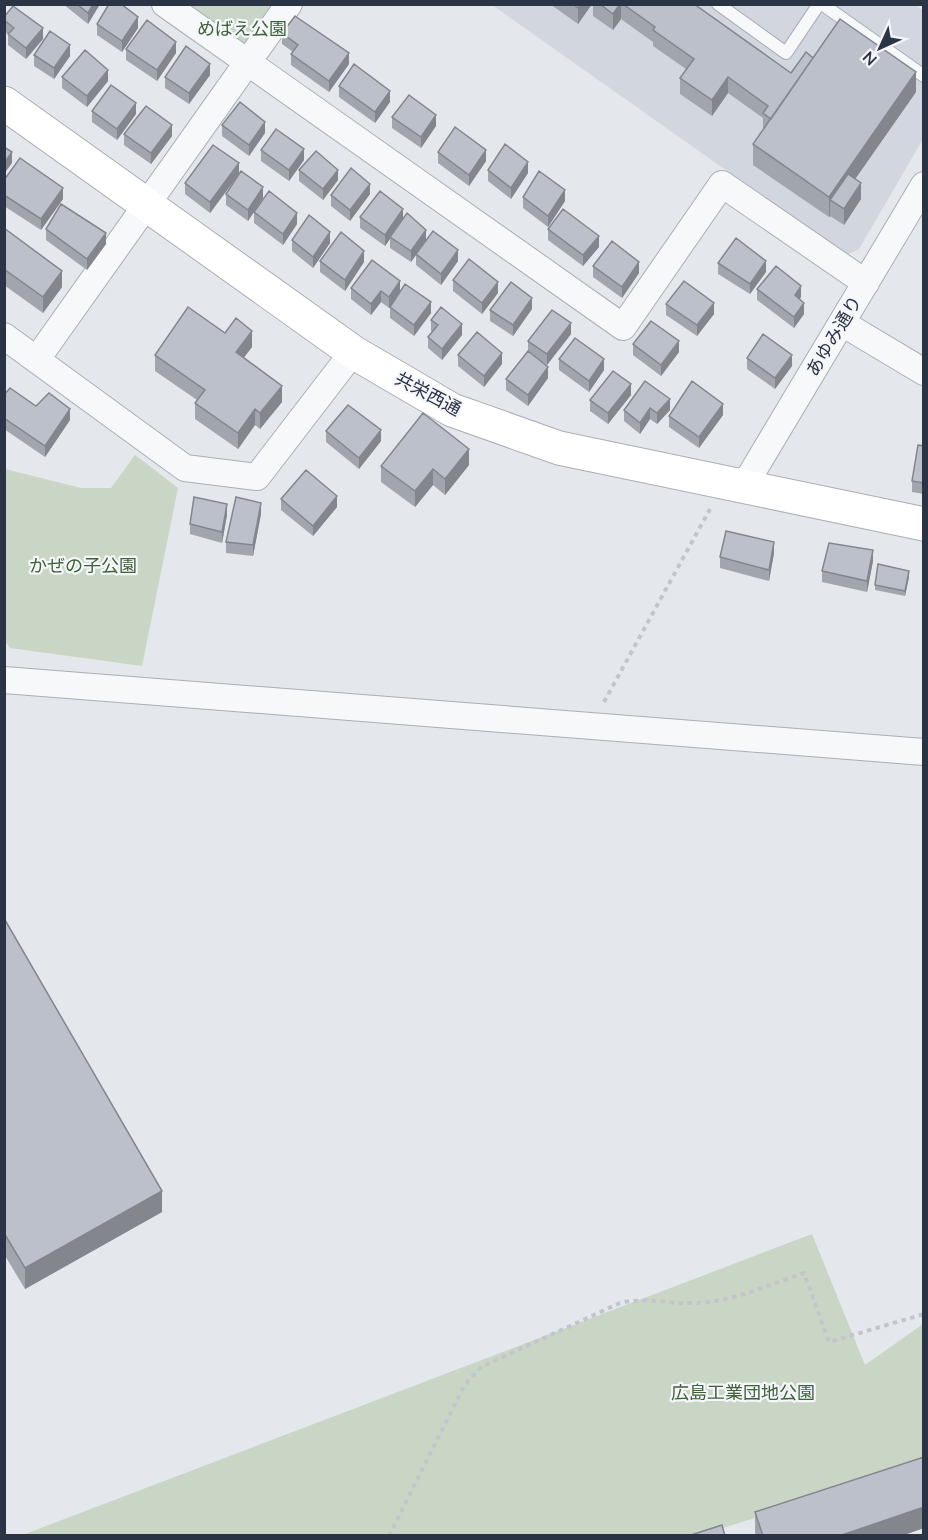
<svg xmlns="http://www.w3.org/2000/svg" width="928" height="1540" font-family="Mulish,'Noto Sans JP',sans-serif">
  <rect width="100%" height="100%" fill="#e4e7ec"/>
  <path fill="#d2d6de" d="M492,5H915L923,10V139L859,249L846,255Z"/>
  <path fill="#c9d6c5" d="M165,5H289L247,64Z
    M135,455L178,488L142,666L10,648L4,639L5,469L81,488H111Z
    M812,1234L865,1365L923,1324V1466L700,1535L20,1536Z"/>
  <g fill="none" stroke-linecap="round" stroke-linejoin="round">
    <g stroke="#a9aeb7" stroke-width="14">
      <path id="lane" d="M718,4L786,53L819,4
        M822,4L924,76"/>
    </g>
    <g stroke="#a9aeb7" stroke-width="28">
      <path id="street" d="M165,4L623,327L722,184L866,283
        M842,323L924,372
        M4,336L185,468L257,477L353,352
        M37,359L289,4
        M744,486L924,185
        M4,680L924,752"/>
    </g>
    <g stroke="#a9aeb7" stroke-width="35">
      <path id="secondary" d="M4,103L353,352L452,410L559,448L924,524"/>
    </g>
    <path stroke="#c2c5cb" stroke-width="4" stroke-dasharray="4.5 4.5" stroke-linecap="butt" d="M604,702L710,509
      M389,1536L464,1386L481,1367L620,1303C645,1297 670,1304 695,1303C729,1303 771,1284 804,1273L829,1342L924,1314"/>
    <use href="#lane" stroke="#f7f8fa" stroke-width="12"/>
    <use href="#street" stroke="#f7f8fa" stroke-width="26"/>
    <use href="#secondary" stroke="#fff" stroke-width="33"/>
  </g>
  <path fill="#a1a5ae" d="M63,4H100L88,24Z
    M550,4H592L578,24Z
    M593,4H694L791,73L813,58L916,92L855,179L861,199L844,225L830,216L829,217L753,165V144L763,130V118L728,93L712,116L680,94V78L686,69L653,46V42L621,19L613,30L593,16Z
    M4,17L43,39L26,59L8,45V34L4,31Z
    M97,24L138,28L122,52L97,35Z
    M282,33L349,64L329,92L291,65V54L293,52L282,44Z
    M126,49L176,53L157,81L126,60Z
    M34,55L70,56L54,79L34,66Z
    M210,75L189,104L165,88V77Z
    M62,77L108,81L87,107L62,88Z
    M339,86L390,102L375,123L339,97Z
    M92,111L136,114L117,140L92,122Z
    M392,117L436,126L421,148L392,128Z
    M222,125L265,133L249,156L222,136Z
    M124,134L172,136L151,164L124,145Z
    M261,150L304,160L289,181L261,161Z
    M438,152L486,161L469,186L438,163Z
    M299,170L338,180L323,200L299,181Z
    M488,170L528,173L511,199L488,181Z
    M239,174L210,213L185,194V183Z
    M4,180L63,199L41,230L4,206Z
    M226,194L263,198L248,221L226,205Z
    M370,194L350,221L331,206V195Z
    M523,197L565,201L548,227L523,208Z
    M254,212L297,224L283,245L254,223Z
    M360,217L403,218L426,241L458,261L441,285L416,265V255L411,262L390,248V239L385,246L360,228Z
    M4,228L62,287L43,313L4,285Z
    M46,229L106,244L87,270L46,240Z
    M548,229L599,247L583,266L548,240Z
    M292,240L330,243L313,268L292,251Z
    M320,261L364,262L345,291L320,272Z
    M718,263L766,272L750,294L718,274Z
    M593,266L639,273L622,298L593,277Z
    M453,280L498,293L482,314L453,291Z
    M351,288L400,292L431,313L414,336L390,318V307L395,299L389,308L381,302L371,315L351,299Z
    M757,289L801,297L799,299L804,314L794,328L757,300Z
    M666,304L714,314L697,336L666,315Z
    M532,309L513,336L490,321V310Z
    M431,320L462,335L442,360L428,348V337L432,332L431,331Z
    M225,333L252,347L244,357L282,402L260,429L255,425L238,449L195,419V403L197,400L155,371V355Z
    M571,334L547,365L530,353L548,378L528,406L506,390V379L528,352V341Z
    M633,344L679,352L661,376L633,355Z
    M458,355L502,364L484,387L458,366Z
    M747,358L792,366L775,389L747,369Z
    M559,359L604,370L589,392L559,370Z
    M645,381L670,410L657,424L650,419L640,434L624,421V410Z
    M4,395L70,420L45,457L4,429Z
    M631,395L608,424L590,411V400Z
    M723,415L699,448L669,427V416Z
    M326,431L381,441L359,469L326,442Z
    M924,446V494L912,492V481Z
    M469,465L445,495L433,485L415,507L381,482V466Z
    M281,499L337,507L313,536L281,510Z
    M261,514L253,556L226,553V542Z
    M227,515L222,543L190,534V524Z
    M774,553L769,581L720,568V557Z
    M873,561L867,592L822,582V571Z
    M909,577L905,596L875,590V585Z
    M5,920L162,1212L25,1289L4,1254Z
    M755,1512L924,1528L901,1536H756L755,1532Z"/>
  <path fill="#83868d" d="M93,4H100L88,24V13Z
    M581,4H592L578,24V8Z
    M620,4H621V19L613,30V14Z
    M138,17V28L122,52V41Z
    M43,28V39L26,59V48Z
    M176,42V53L157,81V70Z
    M70,45V56L54,79V68Z
    M349,53V64L329,92V81Z
    M210,64V75L189,104V93Z
    M108,70V81L87,107V96Z
    M916,72V92L837,205L830,200V216L829,217V197Z
    M728,77V93L712,116V100Z
    M390,91V102L375,123V112Z
    M136,103V114L117,140V129Z
    M436,115V126L421,148V137Z
    M265,122V133L249,156V145Z
    M172,125V136L151,164V153Z
    M304,149V160L289,181V170Z
    M486,150V161L469,186V175Z
    M12,152V163L4,174V163Z
    M528,162V173L511,199V188Z
    M239,163V174L210,213V202Z
    M338,170V180L323,200V189Z
    M861,183V199L844,225V209Z
    M370,184V194L350,221V210Z
    M263,187V198L248,221V210Z
    M63,188V199L41,230V219Z
    M565,190V201L548,227V216Z
    M403,209V220L390,237V239L385,246V235Z
    M297,213V224L283,245V234Z
    M426,230V241L411,262V251Z
    M330,232V243L313,268V257Z
    M106,233V244L87,270V259Z
    M599,236V247L583,266V255Z
    M458,250V261L441,285V274Z
    M364,251V262L345,291V280Z
    M766,261V272L750,294V284Z
    M639,262V273L622,298V287Z
    M62,271V287L43,313V297Z
    M400,281V292L389,308V297Z
    M498,282V293L482,314V303Z
    M801,286V297L795,306V295Z
    M381,291V302L371,315V304Z
    M532,298V309L513,336V325Z
    M431,302V313L414,336V325Z
    M714,303V314L697,336V325Z
    M804,303V314L794,328V317Z
    M571,323V334L547,365V354Z
    M462,324V335L442,360V349Z
    M252,331V347L236,368V352Z
    M679,341V352L661,376V365Z
    M502,353V364L484,387V376Z
    M792,355V366L775,389V378Z
    M604,359V370L589,392V381Z
    M548,367V378L528,406V395Z
    M631,384V395L608,424V413Z
    M282,386V402L260,429V413Z
    M670,399V410L657,424V413Z
    M723,404V415L699,448V437Z
    M650,408V419L640,434V423Z
    M70,409V420L45,457V446Z
    M255,409V425L238,449V433Z
    M381,430V441L359,469V458Z
    M469,449V465L445,495V479Z
    M433,469V485L415,507V491Z
    M337,496V507L313,536V526Z
    M261,503V514L253,556V545Z
    M227,504V515L222,543V532Z
    M774,542V553L769,581V570Z
    M873,550V561L867,592V581Z
    M909,571V577L905,596V591Z
    M162,1191V1212L25,1289V1268Z
    M924,1507V1528L901,1536H839Z"/>
  <path fill="#bbc0ca" stroke="#83868d" stroke-width="1.5" d="M77,4H93L88,13Z
    M109,4H121L138,17L122,41L97,24Z
    M573,4H581L578,8Z
    M600,4H620L613,14Z
    M623,4H694L791,73L806,52L813,58L771,119L763,113L768,106L728,77L712,100L680,78L694,59L653,30L655,27Z
    M13,6L43,28L26,48L8,34L14,28L4,20V17Z
    M295,16L349,53L329,81L291,54L298,45L282,33Z
    M840,19L916,72L829,197L753,144Z
    M147,20L176,42L157,70L126,49Z
    M50,31L70,45L54,68L34,55Z
    M186,46L210,64L189,93L165,77Z
    M85,50L108,70L87,96L62,77Z
    M354,64L390,91L375,112L339,86Z
    M111,85L136,103L117,129L92,111Z
    M409,95L436,115L421,137L392,117Z
    M240,102L265,122L249,145L222,125Z
    M146,106L172,125L151,153L124,134Z
    M455,127L486,150L469,175L438,152Z
    M276,129L304,149L289,170L261,150Z
    M505,144L528,162L511,188L488,170Z
    M213,145L239,163L210,202L185,183Z
    M4,147L12,152L4,163Z
    M316,151L338,170L323,189L299,170Z
    M20,158L63,188L41,219L4,195V180Z
    M351,168L370,184L350,210L331,195Z
    M241,171L263,187L248,210L226,194Z
    M539,171L565,190L548,216L523,197Z
    M848,174L861,183L844,209L830,200Z
    M269,191L297,213L283,234L254,212Z
    M380,191L403,209L385,235L360,217Z
    M61,204L106,233L87,259L46,229Z
    M563,209L599,236L583,255L548,229Z
    M407,213L426,230L411,251L390,237Z
    M309,215L330,232L313,257L292,240Z
    M4,228L62,271L43,297L4,269Z
    M433,231L458,250L441,274L416,254Z
    M341,232L364,251L345,280L320,261Z
    M736,238L766,261L750,284L718,263Z
    M612,241L639,262L622,287L593,266Z
    M469,259L498,282L482,303L453,280Z
    M372,260L400,281L389,297L381,291L371,304L351,288Z
    M776,266L801,286L795,295L804,303L794,317L757,289Z
    M684,281L714,303L697,325L666,304Z
    M511,282L532,298L513,325L490,310Z
    M405,284L431,302L414,325L390,307Z
    M188,307L225,333L236,318L252,331L236,352L282,386L260,413L255,409L238,433L195,403L205,390L155,355Z
    M441,307L462,324L442,349L428,337L438,325L431,320Z
    M552,310L571,323L547,354L528,341Z
    M651,321L679,341L661,365L633,344Z
    M477,332L502,353L484,376L458,355Z
    M763,334L792,355L775,378L747,358Z
    M575,338L604,359L589,381L559,359Z
    M528,351L548,367L528,395L506,379Z
    M613,371L631,384L608,413L590,400Z
    M645,381L670,399L657,413L650,408L640,423L624,410Z
    M692,381L723,404L699,437L669,416Z
    M10,388L36,406L49,393L70,409L45,446L4,418V395Z
    M348,405L381,430L359,458L326,431Z
    M423,413L469,449L445,479L433,469L415,491L381,466Z
    M918,445L924,446V483L912,481Z
    M306,470L337,496L313,526L281,499Z
    M194,497L227,504L222,532L190,524Z
    M236,497L261,503L253,545L226,542Z
    M726,531L774,542L769,570L720,557Z
    M829,543L873,550L867,581L822,571Z
    M878,564L909,571L905,591L875,585Z
    M5,920L162,1191L25,1268L4,1233Z
    M924,1457V1507L839,1536H763L755,1512Z
    M722,1525L725,1536H688Z"/>
  <g text-anchor="middle" stroke-width="4.5" stroke-linejoin="round" paint-order="stroke">
    <g font-size="18" fill="#3f6138" stroke="#f4f6f9">
      <text x="242" y="35">めばえ公園</text>
      <text x="83" y="572">かぜの子公園</text>
      <text x="743" y="1399">広島工業団地公園</text>
    </g>
    <g font-size="18" fill="#2b3445" stroke="#f4f6f9">
      <text transform="translate(834 336) rotate(-59)" y="6">あゆみ通り</text>
      <text transform="translate(428 394) rotate(28)" y="6">共栄西通</text>
    </g>
  </g>
  <rect width="928" height="1540" fill="none" stroke="#2b3445" stroke-width="12"/>
  <g transform="translate(880 48) rotate(225)" stroke="#f4f6f9" stroke-width="4.5" paint-order="stroke">
  <path d="M0-4.5L10 22L0 15L-10 22Z" fill="#2b3445"/>
  <text y="-9" font-size="16" font-weight="bold" text-anchor="middle" fill="#2b3445">N</text>
  </g>
</svg>
